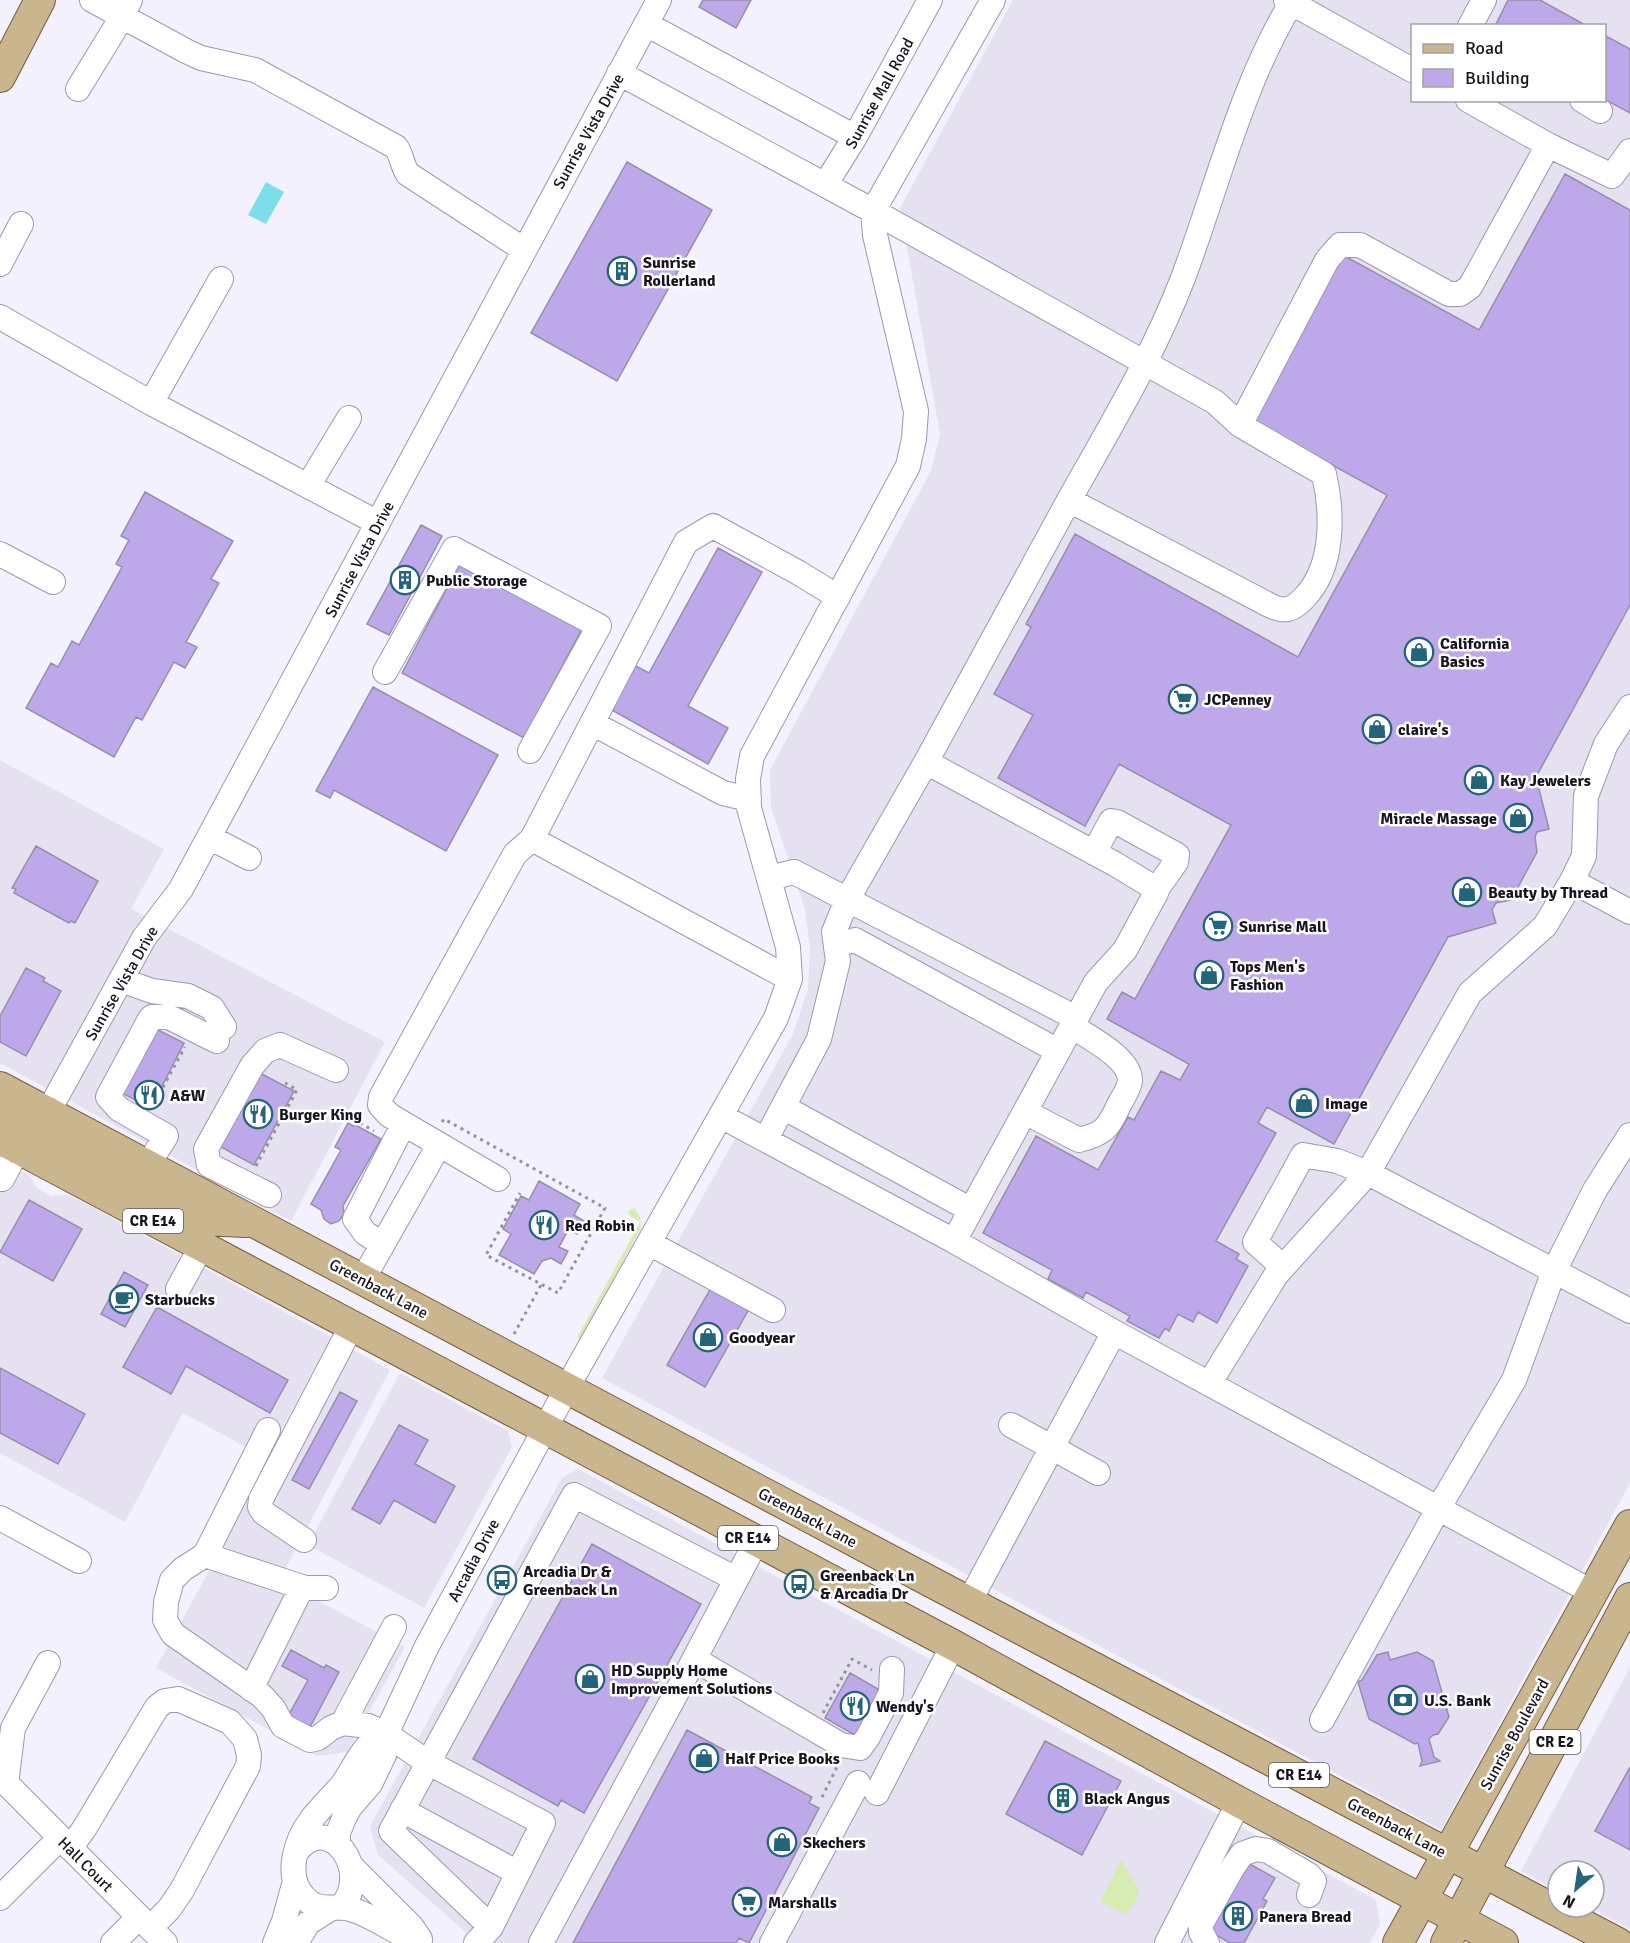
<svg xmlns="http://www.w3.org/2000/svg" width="1630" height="1943" font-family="Signika,sans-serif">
  <rect width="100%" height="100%" fill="#f4f1fe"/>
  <path fill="#e5e1f0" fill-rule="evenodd" d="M1013,0H1630V1483L1441,1830L602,1378L792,1036L808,990L810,946L804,906L771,807L770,770L931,471L940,434L900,208ZM1412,26H1604V100H1412Z
    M0,760L164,849L131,909L385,1042L291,1221L0,1063Z
    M0,1158L29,1175L37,1188L51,1196L70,1195L331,1337L266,1458L183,1413L125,1522L0,1453Z
    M335,1340L390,1370L277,1585L307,1595L405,1647L347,1752L317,1756L156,1668Z
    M400,1373L508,1431L512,1447L424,1608L308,1545Z
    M578,1469L1376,1900L1380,1924L1370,1943H478L378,1855L370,1826L562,1478Z
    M1630,1667V1929L1589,1907H1594V1871H1558V1891L1521,1871Z"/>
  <path fill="#d6ecb2" d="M634,1208L640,1217L641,1228L580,1340L577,1338L640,1222L629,1215L628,1211Z
    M1121,1860L1140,1892L1127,1915L1100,1902Z"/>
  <path fill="#7eddeb" d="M266,182L284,192L266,224L248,215Z"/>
  <path fill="#bda9e9" stroke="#968eaa" stroke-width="1.5" d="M703,0H751L736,28L699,7Z
    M1508,0H1540L1587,26H1495Z
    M1604,35L1630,49V113L1604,99Z
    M627,162L712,210L617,381L531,333Z
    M1565,174L1630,210V605L1536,777L1549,829L1537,832L1535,837L1537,852L1511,900L1496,903L1492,910L1496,923L1448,937L1334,1144L1267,1107L1258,1123L1276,1133L1216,1241L1239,1254L1236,1259L1248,1266L1217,1323L1198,1312L1193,1322L1178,1314L1169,1331L1165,1328L1159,1338L1127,1321L1130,1316L1086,1292L1083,1298L1048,1279L1052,1270L983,1233L1036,1136L1098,1170L1128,1117L1134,1120L1161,1071L1180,1080L1189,1064L1107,1019L1122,992L1135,999L1231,825L1119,764L1085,826L998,778L1033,715L994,694L1031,627L1026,624L1075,534L1298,657L1387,495L1252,421L1343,255L1479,330Z
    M145,492L233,541L211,579L219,583L186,642L197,647L185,668L174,662L142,720L136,717L114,757L26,708L51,663L58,667L72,641L79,645L122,567L116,564L129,540L121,536Z
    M421,525L442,536L389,635L367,624Z
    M718,548L762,572L688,706L728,728L708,764L610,709L634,665L649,673Z
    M462,560L584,625L524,738L402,673Z
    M373,687L498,755L446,851L334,790L330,798L316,791Z
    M36,846L98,881L75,923L71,921L69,923L14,893L16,889L12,888Z
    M26,968L45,978L43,981L61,991L26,1056L0,1042V1016Z
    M156,1029L184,1043L151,1108L122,1093Z
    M260,1073L294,1091L254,1165L221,1147Z
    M348,1123L353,1126L354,1124L381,1139L343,1206L344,1214L339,1221L331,1224L324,1219L321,1210L311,1204L341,1150L335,1147Z
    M539,1181L580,1204L574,1215L584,1221L577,1234L569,1229L559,1247L568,1251L561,1264L551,1258L542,1261L534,1274L499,1255L511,1234L503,1229L521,1196L529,1200Z
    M29,1200L82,1229L53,1281L0,1252Z
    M124,1272L148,1285L125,1327L101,1314Z
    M711,1288L749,1309L705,1387L667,1365Z
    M157,1307L288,1380L270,1413L186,1366L171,1394L123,1367Z
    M0,1368L85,1414L58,1464L0,1433Z
    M340,1392L357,1401L309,1489L292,1480Z
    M399,1425L428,1440L415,1464L455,1486L435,1523L394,1500L380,1524L352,1509Z
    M592,1544L701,1604L584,1813L561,1800L558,1806L473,1759Z
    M291,1650L324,1668L326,1665L339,1672L309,1729L287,1718L308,1680L282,1666Z
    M1388,1652L1390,1660L1417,1652L1433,1661L1449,1717L1438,1734L1433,1735L1429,1739L1434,1757L1440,1761L1420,1766L1422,1761L1418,1743L1415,1744L1369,1719L1358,1682L1362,1680L1377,1655Z
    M850,1673L885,1693L860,1738L825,1718Z
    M687,1730L812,1797L809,1803L819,1808L749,1943L739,1938L736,1943H573Z
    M1045,1741L1121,1781L1082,1855L1006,1814Z
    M1630,1767V1850L1595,1831Z
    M1246,1862L1275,1878L1263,1899L1267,1901L1244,1943H1230L1209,1931Z"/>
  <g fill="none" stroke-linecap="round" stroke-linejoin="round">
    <g stroke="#9e96b3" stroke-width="26">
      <path id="minor" d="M92,0L186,51L201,58L255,70L396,147C402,155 402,166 408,174L523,249
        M1286,0L1412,70
        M646,24L855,137
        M1470,26L1484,0
        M619,73L873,211L1215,402L1240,425
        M78,89L122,17L130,0
        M1468,100L1548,145
        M1582,100L1600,111
        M825,185L855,137L930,0
        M0,264L21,224
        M0,317L151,403L378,523
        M151,403L221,279
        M308,486L349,418
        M1069,500C1110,427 1153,356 1183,278C1218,185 1241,85 1293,0
        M0,554L53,582
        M385,672L454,549L599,626L530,751
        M592,723L723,793L749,799
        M209,837L249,858
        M532,839L790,979
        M1094,853L1111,821L1117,822L1177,855L1176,862L1156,890
        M769,878L794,872L1076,1018
        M1572,881L1630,912
        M836,945L855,940L1058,1051
        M121,980L152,991L188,996L212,1008L224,1027
        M783,1107L971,1210
        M48,1112L144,938L181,889C341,593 498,295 659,0
        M1025,1112L1079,1140C1103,1134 1108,1129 1118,1107C1122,1099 1129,1089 1130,1081C1131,1058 1089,1038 1072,1026
        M721,1116L954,1241L1114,1332L1592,1592
        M766,1139L819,1039L838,961L834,932L847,900L926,762
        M147,1166L166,1136L119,1109L108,1097L150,1019L152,1017H169L217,1041
        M2,1179L18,1149
        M498,1179L389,1115L380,1105L381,1097L515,854L532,839L686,542L713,526L799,573L838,597
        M269,1195L209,1165L206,1149L252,1066L265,1051L280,1045L336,1070
        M954,1241L1096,982L1125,950L1156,893L1148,884L1115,864L926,762L1069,500L1269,605C1285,613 1293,610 1305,597C1334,566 1333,514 1324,474L1240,425L1327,260L1340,245H1360L1449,294H1460L1470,287L1548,145L1612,176L1630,151
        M649,1243L773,1310
        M382,1244L365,1233L355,1219L403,1125
        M1283,1267L1255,1242L1303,1155L1337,1161L1368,1173L1630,1311
        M363,1279L439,1145
        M178,1289L201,1247
        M1209,1384L1276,1275L1368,1173L1470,993L1545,926L1572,881L1584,856L1586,796L1606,744L1630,707
        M1011,1425L1098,1473
        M0,1518L79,1561
        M304,1540L264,1513L260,1507L261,1499L351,1327
        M205,1555L268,1430
        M326,1588H305L205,1555L183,1569L172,1580L166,1602L165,1620L173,1634L262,1696L273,1708L283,1726L310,1740L318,1738L331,1728L343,1723L368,1726L386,1734L427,1762L543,1823L491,1927L391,1831L574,1495L736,1579
        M969,1602L1114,1332
        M694,1659L841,1745L860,1748L868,1737L891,1693L892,1669
        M251,1689L302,1587
        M1322,1720L1438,1509L1514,1380L1554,1271L1595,1190L1630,1135
        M343,1723L394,1627
        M386,1734C380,1738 371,1741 367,1747C357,1758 351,1773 342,1785C332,1797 320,1808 311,1820C296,1840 284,1876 304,1897C319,1914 332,1904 350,1909C375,1916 396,1934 420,1943
        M0,1777L165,1943
        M6,1784L13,1728L48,1663
        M877,1793L953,1645
        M402,1810L518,1873
        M338,1844V1833L344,1818L350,1807L370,1784L384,1755L386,1734L427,1646L578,1368L776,1018L790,979L788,947L749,808L748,779L752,756L908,466L914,439L916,411L875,235L873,211L993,0
        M70,1848L84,1829L157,1707L165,1701L178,1699L230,1722L245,1739L249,1755L248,1766L182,1890L169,1909L150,1928
        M297,1851C329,1810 373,1872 341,1907
        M352,1867L411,1926L420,1939
        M0,1898L60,1838
        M113,1943L139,1917
        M275,1943L284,1921L295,1881
        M296,1943L308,1923L330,1909
        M476,1943L491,1927
        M541,1943L679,1688L756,1542
        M772,1943L858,1783
        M1167,1943L1239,1802
        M1207,1943L1201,1932V1924L1233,1867L1242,1854L1256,1849L1268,1851L1309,1875L1314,1881L1309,1895"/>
    </g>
    <g stroke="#755e36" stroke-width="32">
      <path id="major" d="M0,77L40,0
        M0,1087L935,1584L1618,1943
        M0,1114C20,1125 29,1125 48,1112
        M0,1139L953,1645L1239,1802L1503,1943
        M18,1149L45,1140L67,1149L202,1220L246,1222
        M1398,1943L1630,1525
        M1446,1943L1630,1598"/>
    </g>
    <path stroke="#95929f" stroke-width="3" stroke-dasharray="3 4.5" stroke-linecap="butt" d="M152,1107L185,1047
      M442,1122L444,1119L605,1208L558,1293L486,1255L520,1193
      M360,1123L374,1131
      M256,1166L297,1090L285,1083
      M514,1334L541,1285
      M823,1713L852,1659L872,1670
      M822,1797L838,1765"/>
    <use href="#minor" stroke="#fff" stroke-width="24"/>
    <use href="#major" stroke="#cab68e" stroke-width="30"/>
  </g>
  <defs>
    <g id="building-ring" transform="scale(1.5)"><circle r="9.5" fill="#fff" stroke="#236478" stroke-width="1.5"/><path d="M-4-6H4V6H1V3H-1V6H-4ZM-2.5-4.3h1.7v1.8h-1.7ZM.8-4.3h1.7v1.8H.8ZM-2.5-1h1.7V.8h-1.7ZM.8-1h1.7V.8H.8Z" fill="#236478"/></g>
    <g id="shop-ring" transform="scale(1.5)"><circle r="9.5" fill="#fff" stroke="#236478" stroke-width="1.5"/><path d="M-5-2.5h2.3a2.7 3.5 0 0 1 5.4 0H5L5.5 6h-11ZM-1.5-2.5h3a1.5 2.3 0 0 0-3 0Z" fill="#236478"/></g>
    <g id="supermarket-ring" transform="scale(1.5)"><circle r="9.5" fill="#fff" stroke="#236478" stroke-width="1.5"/><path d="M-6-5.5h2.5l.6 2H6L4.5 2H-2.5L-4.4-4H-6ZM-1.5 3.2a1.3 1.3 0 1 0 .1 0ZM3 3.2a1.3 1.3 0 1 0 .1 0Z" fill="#236478"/></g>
    <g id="restaurant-ring" transform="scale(1.5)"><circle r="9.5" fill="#fff" stroke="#236478" stroke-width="1.5"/><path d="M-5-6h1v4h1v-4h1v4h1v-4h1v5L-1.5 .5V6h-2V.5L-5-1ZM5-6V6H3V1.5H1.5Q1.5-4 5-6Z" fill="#236478"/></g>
    <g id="cafe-ring" transform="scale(1.5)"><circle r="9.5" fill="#fff" stroke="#236478" stroke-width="1.5"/><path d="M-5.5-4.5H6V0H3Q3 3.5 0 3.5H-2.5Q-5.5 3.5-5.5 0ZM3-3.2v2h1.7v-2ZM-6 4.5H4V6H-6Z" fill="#236478"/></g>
    <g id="bus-ring" transform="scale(1.5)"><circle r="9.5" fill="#fff" stroke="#236478" stroke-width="1.5"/><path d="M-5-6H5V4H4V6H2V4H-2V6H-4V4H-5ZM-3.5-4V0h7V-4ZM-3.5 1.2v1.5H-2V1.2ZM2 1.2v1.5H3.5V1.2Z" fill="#236478"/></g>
    <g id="bank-ring" transform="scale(1.5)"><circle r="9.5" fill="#fff" stroke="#236478" stroke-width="1.5"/><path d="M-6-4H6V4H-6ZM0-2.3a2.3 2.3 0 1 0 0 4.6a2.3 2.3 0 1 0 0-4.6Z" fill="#236478"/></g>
  </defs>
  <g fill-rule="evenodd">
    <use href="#building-ring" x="622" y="271"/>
    <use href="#building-ring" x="405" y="580"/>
    <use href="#shop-ring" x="1419" y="652"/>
    <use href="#supermarket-ring" x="1183" y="699"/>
    <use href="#shop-ring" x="1377" y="729"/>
    <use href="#shop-ring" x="1479" y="780"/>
    <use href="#shop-ring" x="1518" y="818"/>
    <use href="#shop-ring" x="1467" y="892"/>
    <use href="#supermarket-ring" x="1218" y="926"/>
    <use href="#shop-ring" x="1209" y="975"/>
    <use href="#restaurant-ring" x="149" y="1095"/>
    <use href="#shop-ring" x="1304" y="1103"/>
    <use href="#restaurant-ring" x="258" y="1114"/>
    <use href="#restaurant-ring" x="544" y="1225"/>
    <use href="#cafe-ring" x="124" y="1299"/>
    <use href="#shop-ring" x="708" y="1337"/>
    <use href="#bus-ring" x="502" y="1580"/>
    <use href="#bus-ring" x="799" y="1584"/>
    <use href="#shop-ring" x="590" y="1679"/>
    <use href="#bank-ring" x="1403" y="1700"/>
    <use href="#restaurant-ring" x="855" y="1706"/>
    <use href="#shop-ring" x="704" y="1758"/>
    <use href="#building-ring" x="1063" y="1798"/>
    <use href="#shop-ring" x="782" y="1842"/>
    <use href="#supermarket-ring" x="747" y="1902"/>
    <use href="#building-ring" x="1238" y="1916"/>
  </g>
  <g text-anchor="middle" stroke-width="5" stroke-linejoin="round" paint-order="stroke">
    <g fill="#fff" stroke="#5d5a62" stroke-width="1.5">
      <rect x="123" y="1209" width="60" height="24" rx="4.5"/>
      <rect x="718" y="1526" width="60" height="24" rx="4.5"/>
      <rect x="1529.5" y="1730" width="51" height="24" rx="4.5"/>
      <rect x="1269" y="1763" width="60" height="24" rx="4.5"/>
    </g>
    <g font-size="15" font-weight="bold" fill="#17141f">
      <text x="153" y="1226">CR E14</text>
      <text x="748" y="1543">CR E14</text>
      <text x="1555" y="1747">CR E2</text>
      <text x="1299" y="1780">CR E14</text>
    </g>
    <g font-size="16" fill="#17141f" stroke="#fff">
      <text transform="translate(879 93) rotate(-61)" y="6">Sunrise Mall Road</text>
      <text transform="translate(588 131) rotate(-61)" y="6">Sunrise Vista Drive</text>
      <text transform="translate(359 559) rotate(-62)" y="6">Sunrise Vista Drive</text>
      <text transform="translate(121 983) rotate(-60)" y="6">Sunrise Vista Drive</text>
      <text transform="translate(379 1288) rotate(28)" y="6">Greenback Lane</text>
      <text transform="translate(808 1517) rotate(28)" y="6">Greenback Lane</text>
      <text transform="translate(473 1560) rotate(-62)" y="6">Arcadia Drive</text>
      <text transform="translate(1514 1734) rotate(-61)" y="6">Sunrise Boulevard</text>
      <text transform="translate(1397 1827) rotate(28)" y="6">Greenback Lane</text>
      <text transform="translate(86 1864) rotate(45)" y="6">Hall Court</text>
    </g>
    <g font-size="16" font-weight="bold" fill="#17141f" stroke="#fff" text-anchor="start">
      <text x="643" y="268">Sunrise<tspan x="643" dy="18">Rollerland</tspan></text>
      <text x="426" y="586">Public Storage</text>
      <text x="1440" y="649">California<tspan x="1440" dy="18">Basics</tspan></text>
      <text x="1204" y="705">JCPenney</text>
      <text x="1398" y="735">claire's</text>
      <text x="1500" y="786">Kay Jewelers</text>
      <text x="1497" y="824" text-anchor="end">Miracle Massage</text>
      <text x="1488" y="898">Beauty by Thread</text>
      <text x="1239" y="932">Sunrise Mall</text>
      <text x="1230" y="972">Tops Men's<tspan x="1230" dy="18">Fashion</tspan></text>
      <text x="170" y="1101">A&amp;W</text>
      <text x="1325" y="1109">Image</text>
      <text x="279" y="1120">Burger King</text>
      <text x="565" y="1231">Red Robin</text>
      <text x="145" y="1305">Starbucks</text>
      <text x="729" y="1343">Goodyear</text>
      <text x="523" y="1577">Arcadia Dr &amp;<tspan x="523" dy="18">Greenback Ln</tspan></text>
      <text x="820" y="1581">Greenback Ln<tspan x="820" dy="18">&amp; Arcadia Dr</tspan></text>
      <text x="611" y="1676">HD Supply Home<tspan x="611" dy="18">Improvement Solutions</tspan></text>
      <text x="1424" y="1706">U.S. Bank</text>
      <text x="876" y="1712">Wendy's</text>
      <text x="725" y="1764">Half Price Books</text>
      <text x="1084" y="1804">Black Angus</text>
      <text x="803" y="1848">Skechers</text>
      <text x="768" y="1908">Marshalls</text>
      <text x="1259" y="1922">Panera Bread</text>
    </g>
  </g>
  <rect x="1411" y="24" width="195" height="78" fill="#ffffff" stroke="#a2a1a5" stroke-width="1.5"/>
  <rect x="1423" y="44" width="30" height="9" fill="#cab68e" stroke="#a2a1a5" stroke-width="1.5"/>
  <text x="1465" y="54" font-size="18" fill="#17141f">Road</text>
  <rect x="1423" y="69" width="30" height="18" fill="#bda9e9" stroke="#a2a1a5" stroke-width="1.5"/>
  <text x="1465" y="84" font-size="18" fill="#17141f">Building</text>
  <g transform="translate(1576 1889) rotate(209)"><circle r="28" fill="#ffffff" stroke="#a2a1a5" stroke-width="1.5"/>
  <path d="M0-4.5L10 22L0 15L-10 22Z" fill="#236478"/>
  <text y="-9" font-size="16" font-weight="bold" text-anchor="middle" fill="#17141f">N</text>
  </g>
</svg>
